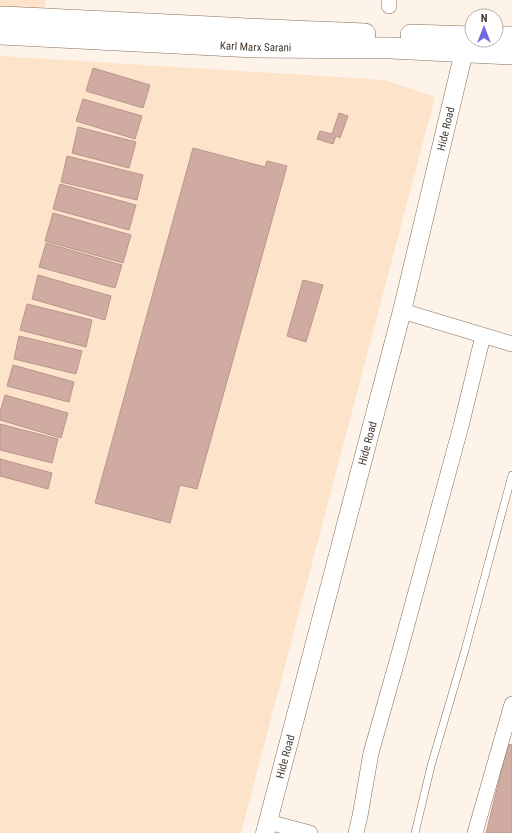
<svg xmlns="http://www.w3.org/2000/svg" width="512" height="833" font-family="'Roboto Condensed',sans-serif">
  <rect width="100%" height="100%" fill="#fef3e9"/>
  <path fill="#fee3cb" d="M0,0H46L44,12L0,9Z
    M0,56L385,80L435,97L241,833H0Z"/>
  <path fill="#cfaba1" stroke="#b8968c" d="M93,68L150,85L143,108L86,91Z
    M83,99L142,116L135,139L76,121Z
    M339,113L348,116L340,138L336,136L333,144L317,139L320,131L332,134Z
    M78,127L136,142L129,168L72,153Z
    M193,148L265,167L267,161L287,166L197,489L180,485L170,523L95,503Z
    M67,156L143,175L137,200L61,182Z
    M60,184L136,205L129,230L53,209Z
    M53,213L131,235L123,263L45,241Z
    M46,243L122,265L115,288L39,267Z
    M38,275L111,296L105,320L32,299Z
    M303,280L323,285L306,342L287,336Z
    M27,304L92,320L86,347L20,330Z
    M19,336L82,351L76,374L14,359Z
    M13,365L74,382L69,402L7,386Z
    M5,395L68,413L61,438L0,420V412Z
    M0,424L58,439L52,463L0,450Z
    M0,459L52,473L48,489L0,476Z
    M508,744L512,745V833H486Z"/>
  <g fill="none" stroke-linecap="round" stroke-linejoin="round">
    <g stroke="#876f59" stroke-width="8">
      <path id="service" d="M415,833L431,766L465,650L512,475"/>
    </g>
    <g stroke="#876f59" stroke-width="16">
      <path id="minor" d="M389,0V6
        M402,311L512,344
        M268,822L310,833
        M356,833L360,816L371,753L399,654L461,426L483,336
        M475,833L512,704"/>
    </g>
    <g stroke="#876f59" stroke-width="19">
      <g id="tertiary">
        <path id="s1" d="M265,833L402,311L467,39"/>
      </g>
    </g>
    <g stroke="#876f59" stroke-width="22">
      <g id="secondary">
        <path d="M0,17C122,22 244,30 365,34"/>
        <path id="s2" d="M0,34L254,47L391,48L512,54"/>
        <path d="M411,35L472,37"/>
        <path d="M496,37H512"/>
      </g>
    </g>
    <use href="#service" stroke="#fff" stroke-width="7"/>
    <use href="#minor" stroke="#fff" stroke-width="15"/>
    <use href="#tertiary" stroke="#fff" stroke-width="18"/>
    <use href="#secondary" stroke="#fff" stroke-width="21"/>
  </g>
  <g text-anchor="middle" stroke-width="4" stroke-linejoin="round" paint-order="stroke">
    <g font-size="11" fill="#453a30" stroke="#fff">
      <text dy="4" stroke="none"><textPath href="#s2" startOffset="256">Karl Marx Sarani</textPath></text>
      <text dy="4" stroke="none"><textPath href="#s1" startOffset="727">Hide Road</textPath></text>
      <text dy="4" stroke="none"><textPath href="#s1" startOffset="403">Hide Road</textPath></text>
      <text dy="4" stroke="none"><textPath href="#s1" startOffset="79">Hide Road</textPath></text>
    </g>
  </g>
  <g transform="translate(484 28)"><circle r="19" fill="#ffffff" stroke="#b5b0ac"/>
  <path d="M0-3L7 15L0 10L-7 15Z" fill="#7266e1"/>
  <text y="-6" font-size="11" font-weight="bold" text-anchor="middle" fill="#453a30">N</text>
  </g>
</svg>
